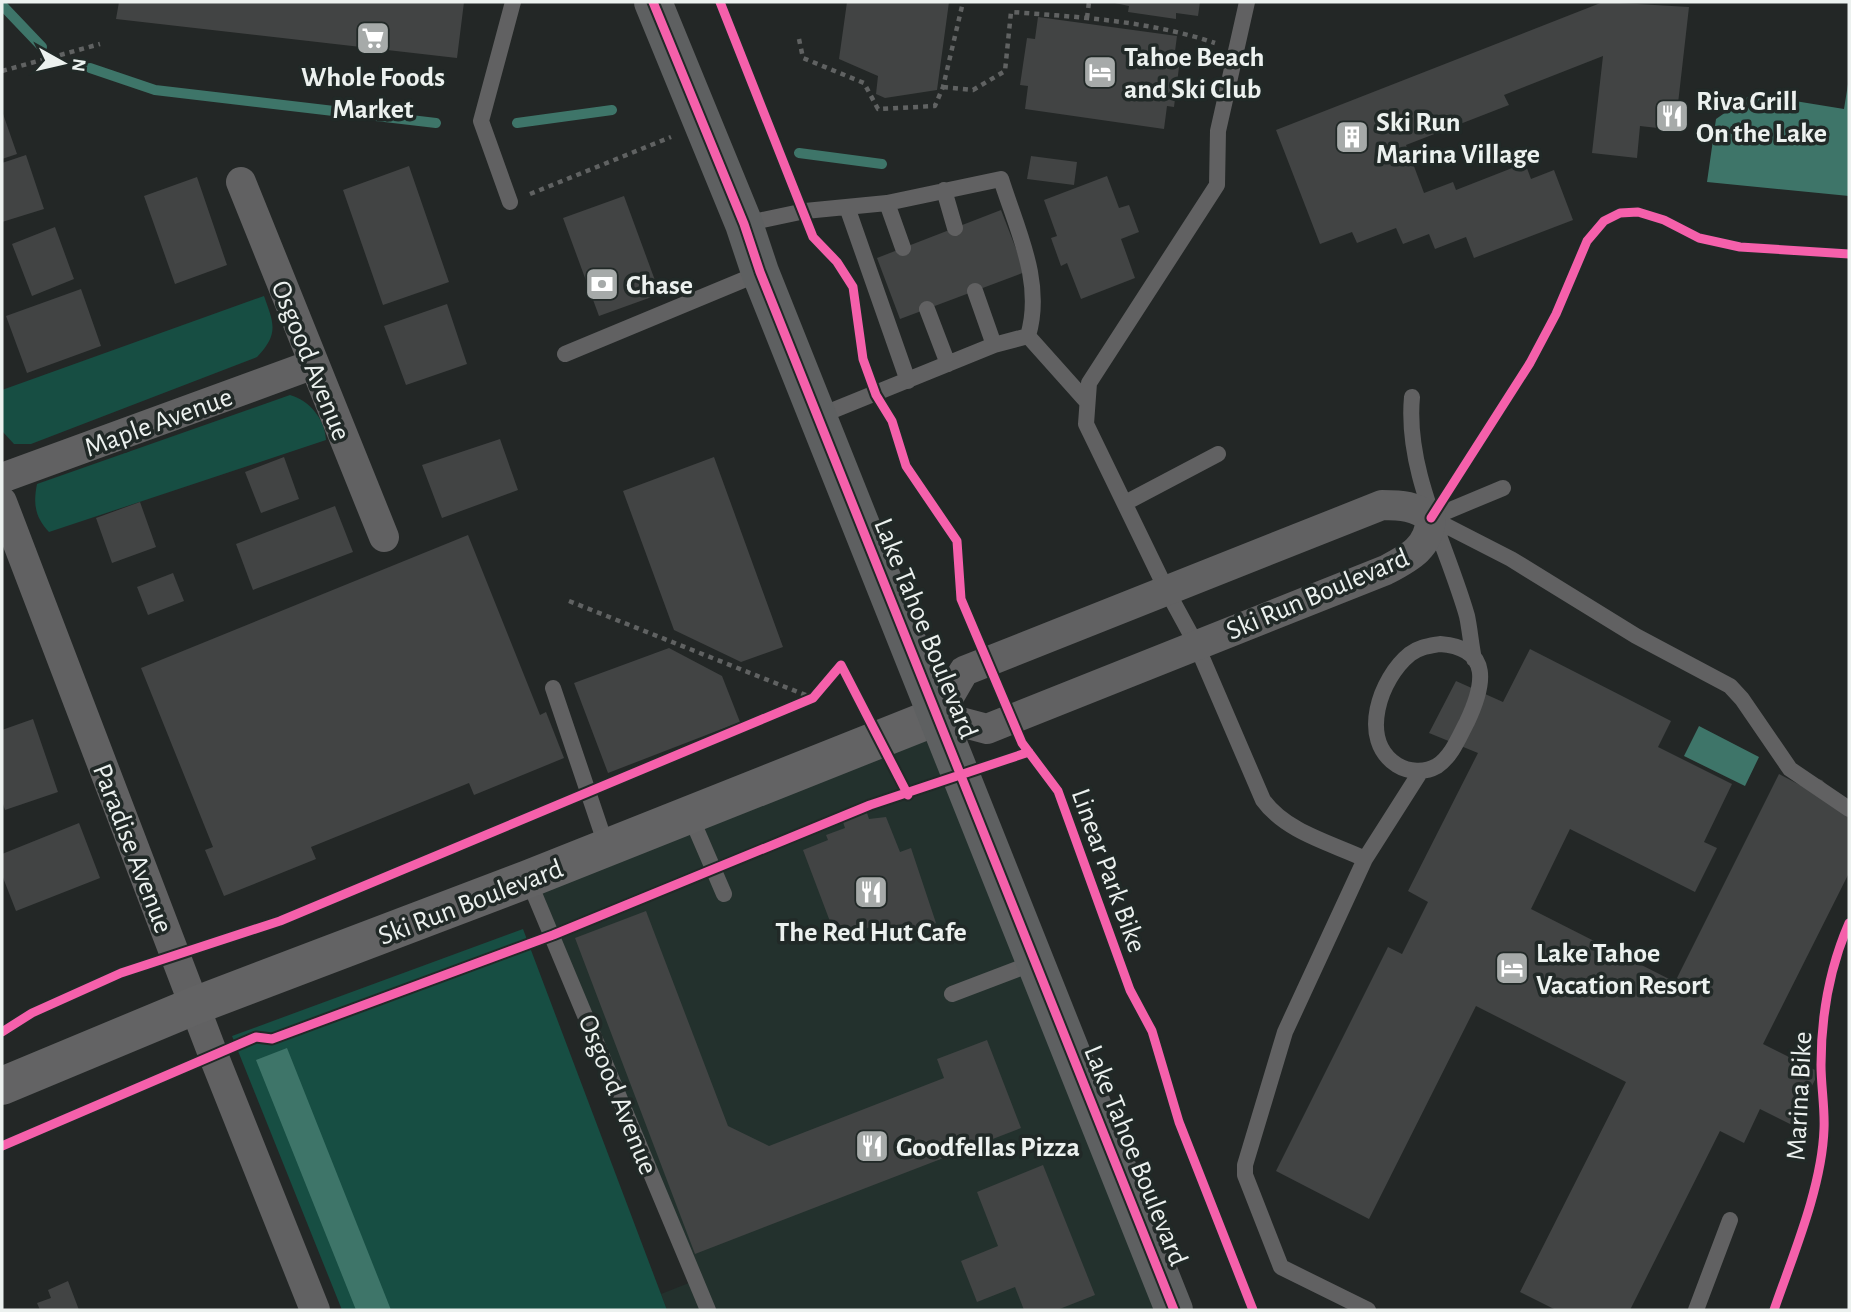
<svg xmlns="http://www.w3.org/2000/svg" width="1851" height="1312" font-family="'Alegreya Sans',sans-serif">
  <rect width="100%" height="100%" fill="#232726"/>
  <path fill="#23312d" d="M938,714L1174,1310H667L661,1294L699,1279L529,880Z"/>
  <path fill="#174e43" d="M264,296C274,324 279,334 257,357L31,444H14L3,432L2,390Z
    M290,395C310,401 325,419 326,440L49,532C35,517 33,504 37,484Z
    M523,929L667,1310H342L232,1036Z"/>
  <path fill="#3e7569" d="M1849,78V196L1707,182L1716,119L1752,94L1844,109Z
    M1699,726L1759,757L1745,786L1684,756Z
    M287,1048L391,1310H356L256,1060Z"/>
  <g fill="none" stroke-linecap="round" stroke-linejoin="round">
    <path stroke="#3e7569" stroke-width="10" d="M2,5L42,47
      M90,68L155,90L436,123
      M517,123L612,110
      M799,153L882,164"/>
  </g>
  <path fill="#424444" d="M119,2H464L457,58L116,19Z
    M847,2H949L937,90L885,98L876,94L878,76L839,59Z
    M1110,2H1200L1198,16L1176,13V19L1128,12L1129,6Z
    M1603,2L1689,7L1675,130L1640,126L1637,158L1592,153L1603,56L1504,95L1509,105L1406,145L1424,193L1453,182L1456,190L1525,163L1531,179L1554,170L1573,220L1474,258L1466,237L1435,249L1429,234L1403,244L1396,228L1357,243L1352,232L1320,244L1276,130Z
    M1038,17L1177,36L1174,59H1180L1174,107L1167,106L1164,129L1025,109L1028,86L1020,85L1027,38L1035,39Z
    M2,111L17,154L2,159Z
    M26,155L44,209L2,222V163Z
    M1031,156L1077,162L1074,185L1027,179Z
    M409,166L449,282L383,305L343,190Z
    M1107,176L1119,208L1129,205L1139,232L1121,239L1135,278L1081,299L1067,263L1061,266L1051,238L1057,236L1044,200Z
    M197,177L227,265L175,284L144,196Z
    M624,196L660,294L599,316L563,218Z
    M1001,210L1025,272L900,319L877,258Z
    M55,227L74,279L32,296L12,244Z
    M81,289L101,346L27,373L6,316Z
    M447,304L467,364L406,385L384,326Z
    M500,439L518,490L442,518L422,465Z
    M284,457L299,499L261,513L245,472Z
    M714,457L783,647L741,662L674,630L623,491Z
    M140,502L156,547L112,563L96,518Z
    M335,506L353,552L253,590L236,544Z
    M468,535L540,715L546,712L564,758L474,795L469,783L311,847L316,859L224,896L205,850L213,847L141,668Z
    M173,573L184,601L148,615L137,587Z
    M669,648L722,676L740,722L608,773L574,683Z
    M1530,649L1671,721L1658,747L1732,784L1704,842L1717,848L1695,892L1570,829L1531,909L1675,982L1779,774L1800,785L1805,776L1822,780L1849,810V873L1763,1044L1819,1072L1792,1125L1760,1109L1744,1143L1720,1131L1630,1310H1556L1520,1292L1626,1082L1476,1006L1369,1219L1276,1171L1388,947L1402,954L1428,902L1408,891L1478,753L1429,733L1456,681L1503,702Z
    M33,719L58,792L5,810L2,801V730Z
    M867,813L869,819L886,817L900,852L911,848L936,923L883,944L875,925L837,940L803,850L828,840L826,835L845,828L843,822Z
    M79,823L100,878L16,911L2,875V854Z
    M646,911L728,1126L769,1146L944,1078L937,1059L987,1040L1021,1128L695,1254L575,938Z
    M1043,1165L1095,1295L1057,1310H1024L1015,1287L977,1302L961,1261L998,1246L977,1192Z
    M68,1281L79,1310H40L37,1303L51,1298L48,1290Z"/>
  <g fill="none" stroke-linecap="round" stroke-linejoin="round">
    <path stroke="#606262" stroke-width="4.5" stroke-dasharray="5 5" stroke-linecap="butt" d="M1087,18L1089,2
      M799,39L803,58L864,83L878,109L935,106L943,87L963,2
      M2,71L100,44
      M943,87L973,90L1005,71L1011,12C1080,17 1150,21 1215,43
      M530,194L671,137
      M569,601L813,698"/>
    <path stroke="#616162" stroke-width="16" d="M1247,2L1218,131L1217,185L1089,383L1086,424L1166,589L1196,644L1263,800C1286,832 1331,843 1365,859
      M944,190L955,228
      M510,202L481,121L513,2
      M887,203L903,248
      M847,207L908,381
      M744,224L805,211L887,203L1001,179C1017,230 1044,282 1028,336L1087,402
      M975,291L994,345
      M927,309L948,364
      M565,354L760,273
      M1412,397C1405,471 1447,546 1467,616C1470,630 1471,645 1474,659
      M819,416L994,345L1028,336
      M1125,503L1218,454
      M1431,518L1511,559L1636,636L1730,686L1742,699L1790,769L1849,809
      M1431,518L1503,488
      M1440,644C1493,648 1484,686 1467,722C1459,737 1452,756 1437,766C1425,773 1408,772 1397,765C1358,740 1380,678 1410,654C1419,647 1429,646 1440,644Z
      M553,688L607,848
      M690,815L724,894
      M528,879L708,1310
      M952,994L1036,962
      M1368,1310L1281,1267L1245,1175V1165L1285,1032L1365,859L1421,771
      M1696,1310L1730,1220"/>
    <path stroke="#616162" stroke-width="30" d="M241,182L384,537
      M2,478L314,364
      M2,502L214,1057L315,1310
      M1382,505C1402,505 1415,506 1431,518C1429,547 1411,557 1386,570L987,729L938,716L964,671Z"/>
    <path stroke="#636364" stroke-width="38" d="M2,1086L194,1006L528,879L938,716"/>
    <path stroke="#5e6061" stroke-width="38" d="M653,2L744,224L760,272L1174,1310"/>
    <g stroke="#212927" stroke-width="13">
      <path id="cycleway" d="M653,2L744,224L760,272L1174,1310
        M720,2L813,237L837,262L853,287L863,359L876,395L892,421L906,466L957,541L961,599L1022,743L1058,791L1130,990L1152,1031L1179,1122L1253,1310
        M1431,518L1530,363L1556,314L1587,241L1604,221L1620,213L1638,212L1664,220L1699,238L1740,247L1849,254
        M2,1032L32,1013L121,973L280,921L813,698L841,665L908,795
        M2,1146L256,1037L272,1039L553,935L870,805L1029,752
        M1774,1310C1793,1255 1822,1187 1824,1129C1825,1108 1821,1086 1821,1065C1821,1017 1830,967 1849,923"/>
    </g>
    <use href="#cycleway" stroke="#f560ab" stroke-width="9"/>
  </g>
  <defs>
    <g id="supermarket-square" transform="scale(1.75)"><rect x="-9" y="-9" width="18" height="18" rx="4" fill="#a6aaa9" stroke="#212927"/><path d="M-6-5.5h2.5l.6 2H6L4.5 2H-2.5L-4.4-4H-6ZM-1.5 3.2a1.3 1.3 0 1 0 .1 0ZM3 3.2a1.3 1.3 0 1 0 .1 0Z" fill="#fff"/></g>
    <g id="hotel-square" transform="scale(1.75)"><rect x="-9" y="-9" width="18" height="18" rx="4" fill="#a6aaa9" stroke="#212927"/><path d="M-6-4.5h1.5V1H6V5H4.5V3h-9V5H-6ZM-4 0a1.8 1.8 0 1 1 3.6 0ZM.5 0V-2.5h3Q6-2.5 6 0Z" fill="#fff"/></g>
    <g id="restaurant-square" transform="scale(1.75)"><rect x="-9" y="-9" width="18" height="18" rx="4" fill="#a6aaa9" stroke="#212927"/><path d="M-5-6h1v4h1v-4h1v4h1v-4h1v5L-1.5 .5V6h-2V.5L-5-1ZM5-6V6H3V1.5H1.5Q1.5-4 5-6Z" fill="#fff"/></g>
    <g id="building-square" transform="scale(1.75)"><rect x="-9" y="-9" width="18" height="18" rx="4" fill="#a6aaa9" stroke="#212927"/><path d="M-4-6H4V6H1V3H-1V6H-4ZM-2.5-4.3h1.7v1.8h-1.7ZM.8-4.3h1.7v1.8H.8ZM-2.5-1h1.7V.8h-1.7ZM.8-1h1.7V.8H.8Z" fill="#fff"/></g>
    <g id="bank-square" transform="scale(1.75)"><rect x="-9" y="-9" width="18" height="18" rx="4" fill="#a6aaa9" stroke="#212927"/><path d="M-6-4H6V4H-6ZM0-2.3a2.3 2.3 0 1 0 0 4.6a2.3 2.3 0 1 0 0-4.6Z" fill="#fff"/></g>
  </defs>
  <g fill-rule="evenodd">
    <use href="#supermarket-square" x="373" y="38"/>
    <use href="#hotel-square" x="1100" y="72"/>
    <use href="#restaurant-square" x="1672" y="116"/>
    <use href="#building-square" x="1352" y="137"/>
    <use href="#bank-square" x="602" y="284"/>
    <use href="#restaurant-square" x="871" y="892"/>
    <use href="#hotel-square" x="1512" y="968"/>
    <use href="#restaurant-square" x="872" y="1146"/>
  </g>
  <g text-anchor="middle" stroke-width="7" stroke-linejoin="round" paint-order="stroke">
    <g font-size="28" font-weight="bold" fill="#ecf1ef" stroke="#212927" text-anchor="start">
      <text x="1124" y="66">Tahoe Beach<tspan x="1124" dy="32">and Ski Club</tspan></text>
      <text x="373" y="86" text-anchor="middle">Whole Foods<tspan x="373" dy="32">Market</tspan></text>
      <text x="1696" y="110">Riva Grill<tspan x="1696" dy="32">On the Lake</tspan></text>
      <text x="1376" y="131">Ski Run<tspan x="1376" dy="32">Marina Village</tspan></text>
      <text x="626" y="294">Chase</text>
      <text x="871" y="941" text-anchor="middle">The Red Hut Cafe</text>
      <text x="1536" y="962">Lake Tahoe<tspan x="1536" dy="32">Vacation Resort</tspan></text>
      <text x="896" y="1156">Goodfellas Pizza</text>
    </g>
    <g font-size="28" fill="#ecf1ef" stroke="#212927">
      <text transform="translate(312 360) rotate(68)" y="10">Osgood Avenue</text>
      <text transform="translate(158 421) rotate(-20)" y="10">Maple Avenue</text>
      <text transform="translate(1317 593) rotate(-23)" y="10">Ski Run Boulevard</text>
      <text transform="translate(927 628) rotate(68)" y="10">Lake Tahoe Boulevard</text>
      <text transform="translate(134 848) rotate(69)" y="10">Paradise Avenue</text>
      <text transform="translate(1110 870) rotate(70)" y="10">Linear Park Bike</text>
      <text transform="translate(470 901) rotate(-21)" y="10">Ski Run Boulevard</text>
      <text transform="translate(619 1094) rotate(68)" y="10">Osgood Avenue</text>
      <text transform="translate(1798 1096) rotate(-87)" y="10">Marina Bike</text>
      <text transform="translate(1137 1155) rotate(68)" y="10">Lake Tahoe Boulevard</text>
    </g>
  </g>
  <rect width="1851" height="1312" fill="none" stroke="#ecf1ef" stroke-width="7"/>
  <g transform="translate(63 63) rotate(98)" stroke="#212927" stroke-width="5" paint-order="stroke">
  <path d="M0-5L12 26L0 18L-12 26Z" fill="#ecf1ef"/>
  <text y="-10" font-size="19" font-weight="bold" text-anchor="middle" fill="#ecf1ef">N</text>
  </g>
</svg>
